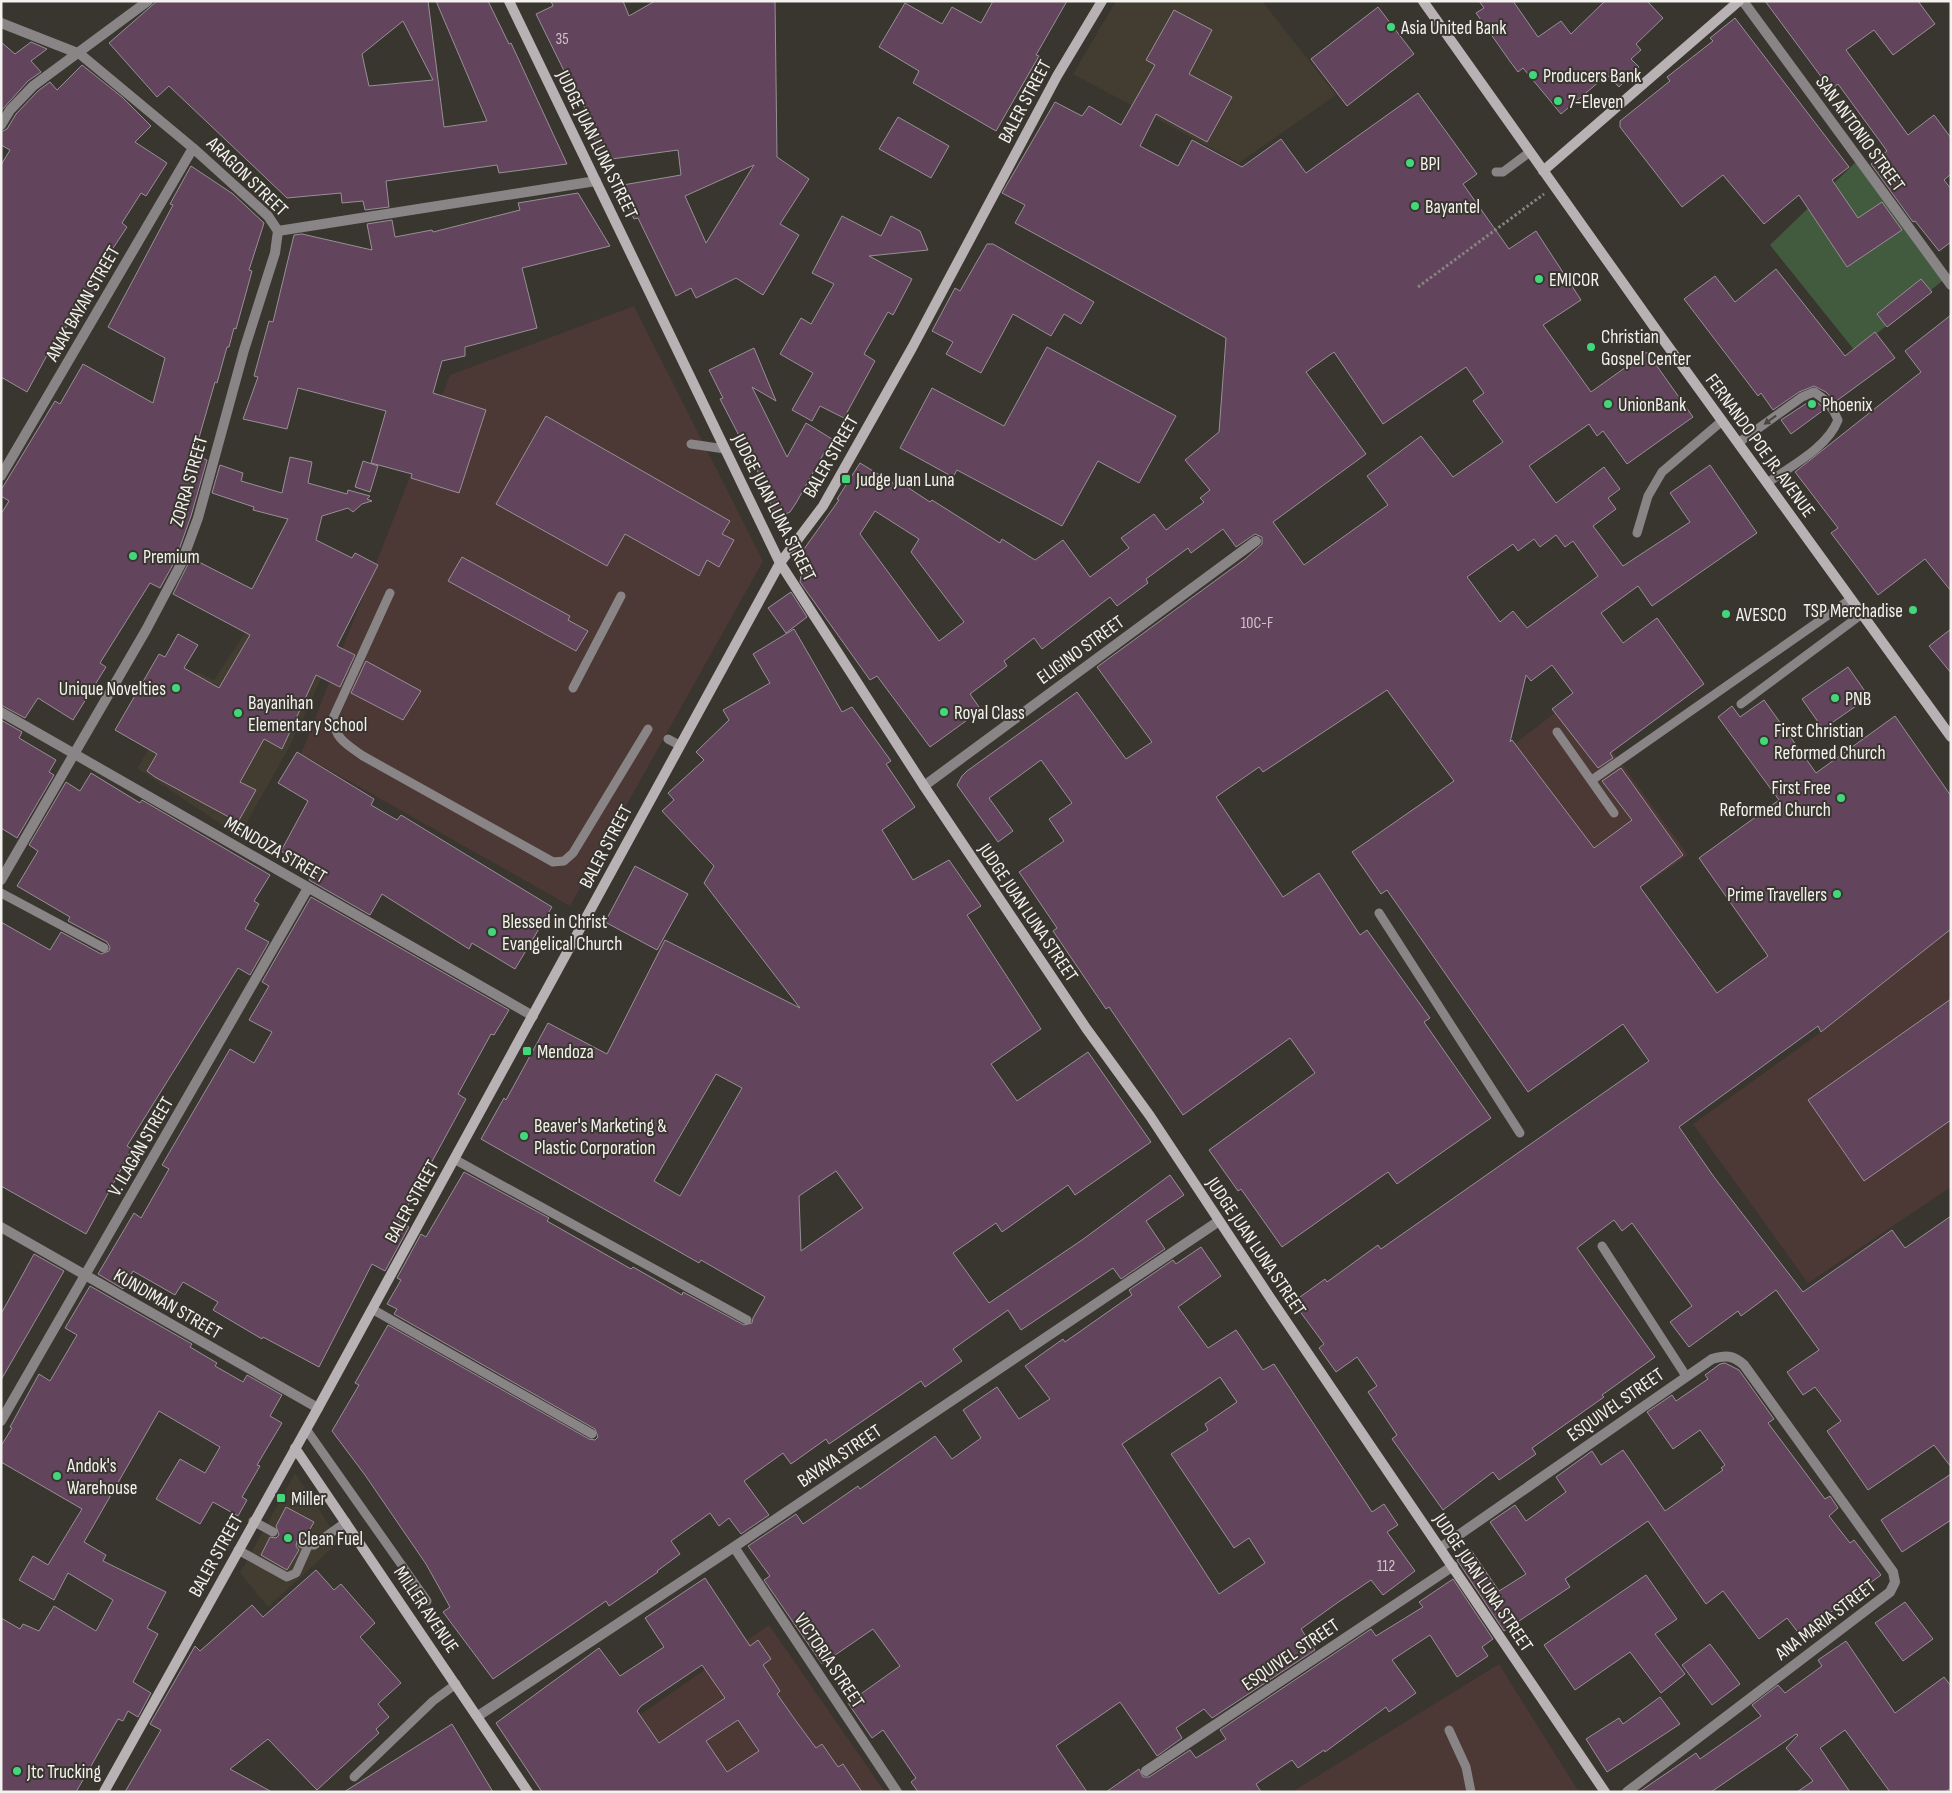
<svg xmlns="http://www.w3.org/2000/svg" width="1952" height="1793" font-family="'Sofia Sans Condensed',sans-serif">
  <rect width="100%" height="100%" fill="#39352f"/>
  <path fill="#433c30" d="M1116,1H1262L1336,95L1239,163L1073,74Z
    M249,627L325,670L290,746L239,836L137,768L197,672L214,680Z
    M295,1473L340,1541L268,1607L240,1573Z"/>
  <path fill="#4c3835" d="M634,306L763,561L570,906L301,754L450,375Z
    M1574,698L1688,855L1565,941L1455,790Z
    M1951,929V1187L1808,1283L1693,1124L1821,1032Z
    M769,1625L885,1792H542L538,1786Z
    M1499,1664L1579,1792H1292Z"/>
  <path fill="#425b3f" d="M1860,158L1946,278L1855,351L1770,245Z"/>
  <path fill="#62445c" stroke="#979095" fill-rule="evenodd" d="M157,1H428L444,127L487,121L436,1H488L509,44L511,43L567,164L499,173L497,165L386,181L389,207L365,210L363,201L342,203L341,193L287,198L169,86L157,97L109,43ZM403,21L433,80L369,86L362,54Z
    M551,1H623L629,16L655,1H775L777,157L809,179L780,224L799,235L763,295L736,278L696,298L691,288L676,296L638,218L634,219L617,186L681,175L678,150L604,160L592,135L596,133L572,80L569,81L536,14L553,6ZM754,165L706,243L685,196Z
    M993,1H1067L1036,55L1039,56L996,131L913,83L919,71L879,47L905,3L942,24L952,7L981,23Z
    M1479,1H1513L1538,37L1561,21L1571,34L1605,1H1647L1663,18L1636,44L1641,50L1631,59L1639,67L1619,87L1607,75L1561,114L1523,68L1518,72L1509,60L1476,13L1484,8Z
    M1765,1H1918L1935,24L1893,55L1874,30L1846,50L1908,135L1934,115L1951,138V174L1944,180L1951,189V242L1939,251L1915,221L1913,222L1871,164L1887,151L1838,84L1831,90Z
    M1378,7L1414,54L1347,106L1311,59Z
    M1174,10L1212,30L1189,74L1232,97L1207,142L1156,114L1140,146L1178,166L1192,140L1242,167L1281,139L1306,173L1418,93L1477,174L1463,184L1509,249L1536,231L1581,300L1543,325L1591,392L1647,352L1693,417L1627,464L1603,431L1597,436L1589,424L1529,466L1556,503L1604,467L1620,489L1608,498L1616,509L1593,526L1623,566L1690,522L1670,493L1710,465L1757,533L1652,606L1638,586L1601,613L1623,643L1657,618L1704,684L1610,753L1613,758L1598,768L1552,709L1573,693L1552,665L1531,681L1526,675L1510,742L1512,740L1594,848L1632,820L1602,781L1621,768L1683,855L1640,887L1717,993L1768,956L1699,858L1779,800L1718,717L1732,706L1740,717L1764,700L1816,773L1895,716L1951,796V929L1821,1032L1818,1026L1679,1127L1714,1177L1803,1292L1892,1230L1905,1248L1951,1216V1467L1934,1445L1868,1490L1827,1431L1841,1421L1815,1387L1803,1395L1787,1372L1819,1350L1776,1290L1741,1316L1738,1311L1689,1347L1670,1322L1692,1306L1632,1223L1622,1231L1614,1220L1577,1248L1655,1357L1602,1395L1604,1397L1532,1448L1536,1454L1499,1480L1493,1472L1443,1510L1392,1439L1397,1435L1368,1392L1377,1386L1357,1357L1336,1372L1319,1348L1324,1344L1293,1302L1325,1279L1327,1282L1378,1245L1381,1249L1649,1061L1623,1024L1528,1092L1387,890L1381,894L1352,852L1454,781L1387,690L1263,772L1259,767L1216,797L1283,897L1319,873L1360,935L1367,930L1430,1018L1424,1022L1491,1118L1397,1184L1388,1172L1282,1247L1241,1189L1238,1191L1209,1150L1315,1073L1290,1038L1183,1115L1109,1007L1106,1009L1053,931L1057,928L1019,872L1064,841L1049,819L1072,803L1041,760L989,798L1013,831L998,842L957,785L962,776L967,771L1077,692L1126,759L1152,742L1097,667L1245,559L1262,544V537L1255,534L1236,547L1223,529L1191,553L1188,548L1146,579L1148,583L1117,606L1110,597L1042,649L1034,638L1004,661L1007,666L970,694L981,710L930,747L877,676L870,680L800,582L802,568L799,556L839,500L837,499L860,463L896,485L898,481L930,502L932,500L1000,543L1002,539L1035,560L1063,540L1090,577L1129,548L1121,538L1154,514L1166,530L1204,502L1200,498L1210,490L1185,460L1219,432L1226,338L1015,223L1025,205L1002,193L1055,102L1082,116L1089,106L1121,125L1155,65L1146,60ZM1334,352L1383,424L1466,367L1484,393L1473,401L1503,442L1453,477L1421,436L1367,476L1388,505L1304,565L1273,522L1366,454L1306,372ZM875,511L919,539L911,552L964,622L939,641L860,534ZM1556,535L1565,547L1573,541L1598,576L1527,628L1513,611L1500,622L1467,577L1513,544L1518,551L1534,539L1540,547Z
    M1735,18L1849,167L1832,180L1858,218L1882,202L1902,230L1847,267L1799,195L1764,224L1723,175L1682,207L1620,127V121L1670,81L1667,77L1713,41L1710,38Z
    M1,42L15,54L31,42L47,49L31,61L41,72L28,81L1,111Z
    M82,65L122,97L151,126L135,142L167,163L146,196L141,193L122,223L127,227L106,259L111,262L89,296L86,294L66,328L63,326L27,392L1,377V165L10,150L1,145V132L7,129L16,114L38,91L50,82L57,90Z
    M898,117L949,146L931,178L879,149Z
    M191,166L233,194L264,223L249,270L252,271L236,329L234,328L229,347H227L217,383L215,382L194,455L207,460L191,516L175,561L160,588L150,583L100,663L106,667L73,720L38,698L25,718L1,705V514L9,501L1,496V490L55,401L60,404L83,364L153,403L165,358L108,327L173,205L170,204Z
    M578,193L610,246L522,268L537,328L465,347V356L442,361L433,393L486,410L459,493L411,478L412,474L371,463L386,411L298,388L287,429L243,419L258,377L254,376L269,321L273,322L294,235L302,234L372,250L367,224L392,220L395,237L432,230L433,232L520,210L518,203Z
    M842,216L881,236L891,216L920,231L928,250L869,256L912,279L893,315L888,312L864,354L875,361L844,418L820,406L812,421L792,410L813,373L780,354L801,318L811,324L834,284L812,273Z
    M987,244H993L1094,302L1081,324L1064,314L1051,336L1013,314L981,373L946,354L953,342L932,331L955,288L960,291Z
    M1776,269L1845,356L1875,332L1895,358L1835,402L1826,392L1814,386L1799,392L1773,410L1761,393L1758,396L1684,299L1715,276L1735,302Z
    M1921,279L1932,292L1887,327L1877,314Z
    M1951,315V591L1925,559L1878,595L1831,533L1838,528L1795,472L1921,372L1905,351Z
    M1047,347L1176,416L1139,483L1098,461L1062,526L957,470L953,477L900,448L932,388L1004,426Z
    M754,348L776,401L752,387L787,457L806,423L832,439L796,503L790,512L777,518L757,476L759,474L720,399L723,398L709,370Z
    M1813,399L1825,409L1791,434L1781,420Z
    M546,416L730,521L722,534L734,540L719,567L707,560L699,576L625,534L607,566L496,504Z
    M290,457L312,462L308,483L347,494L348,490L370,496L367,499L372,501L362,504L353,512L348,508L322,516L316,540L352,558L355,553L378,565L337,646L355,655L340,687L316,675L282,749L264,739L240,782L256,790L238,822L155,777L147,771L157,754L115,730L159,654L165,657L178,634L198,645L184,668L219,688L250,635L173,594L191,558L252,589L288,519L253,510L254,507L212,493L220,465L243,473L241,481L282,493Z
    M363,461L378,466L370,492L355,487Z
    M462,557L570,616L568,620L588,631L576,651L448,581Z
    M791,592L807,617L786,633L768,608Z
    M794,629L842,712L852,707L891,761L886,764L915,807L882,830L913,880L949,860L981,906L967,915L1041,1029L991,1064L1017,1101L1088,1052L1151,1142L1075,1195L1068,1185L1002,1232L996,1223L953,1253L989,1303L1082,1240L1170,1175L1184,1195L1146,1221L1165,1249L1121,1279L1113,1268L1021,1330L1008,1310L953,1349L962,1361L925,1387L921,1381L829,1444L826,1439L791,1464L783,1453L744,1481L769,1515L741,1534L729,1518L719,1526L710,1513L671,1541L680,1554L657,1571L658,1572L609,1606L606,1601L493,1679L443,1612L450,1607L426,1564L365,1475L332,1431L359,1385L355,1383L388,1325L589,1439L595,1440L598,1437L595,1429L394,1314L397,1309L387,1304L401,1280L397,1278L421,1234L426,1237L464,1172L549,1218L547,1221L631,1269L633,1267L682,1295L683,1292L744,1325L752,1323L753,1318L765,1297L701,1260L699,1263L481,1139L504,1098L506,1100L548,1023L607,1054L665,940L800,1008L704,883L714,866L662,811L674,800L668,793L704,760L696,752L729,720L723,710L770,683L753,654ZM716,1074L742,1088L680,1196L654,1181ZM836,1171L863,1208L801,1251L799,1196Z
    M1951,629V673L1929,646Z
    M366,661L421,691L403,720L351,693Z
    M1848,667L1869,697L1823,729L1802,699Z
    M1,720L22,732L19,738L56,760L49,772L54,775L17,838L1,828Z
    M297,752L374,799L371,805L397,820L401,815L552,907L515,969L472,943L469,949L382,894L370,915L309,880L314,870L281,851L308,801L278,783Z
    M91,773L140,803L142,800L270,875L254,901L259,904L245,929L269,942L250,975L238,968L198,1032L127,1146L132,1149L86,1234L1,1186V922L50,950L61,932L101,954L109,951L110,947L107,942L68,921L70,917L17,886L38,851L29,845L66,782L80,791Z
    M635,866L688,894L657,950L605,922Z
    M311,897L509,1010L494,1035L491,1034L458,1094L466,1099L399,1222L409,1227L385,1271L372,1264L319,1367L263,1337L262,1339L213,1310L218,1302L183,1282L175,1295L133,1271L123,1289L98,1274L134,1213L141,1218L169,1169L162,1165L230,1049L254,1063L272,1032L249,1020L269,986L262,982Z
    M1951,999V1120L1864,1181L1808,1100Z
    M1201,1247L1221,1276L1178,1307L1208,1348L1236,1330L1263,1370L1274,1364L1372,1512L1384,1504L1398,1525L1387,1532L1415,1571L1383,1595L1371,1580L1337,1603L1301,1629L1315,1650L1212,1718L1204,1709L1176,1728L1182,1738L1157,1756L1120,1702L1056,1746L1087,1792H918L911,1782L916,1778L883,1730L872,1738L848,1703L900,1666L873,1629L822,1664L764,1580L770,1576L748,1546L796,1514L803,1524L858,1486L860,1489L935,1436L952,1459L981,1438L963,1410L997,1387L1019,1419L1050,1399L1025,1366L1063,1339L1065,1342L1132,1295L1129,1290L1173,1260L1176,1264ZM1220,1377L1237,1402L1205,1424L1208,1430L1171,1454L1234,1548L1249,1538L1265,1563L1219,1594L1122,1444Z
    M34,1254L64,1271L1,1380V1314Z
    M90,1286L192,1344L190,1347L217,1363L215,1366L243,1382L247,1375L282,1395L270,1416L282,1423L257,1465L260,1466L242,1497L247,1500L238,1516L213,1502L200,1524L156,1499L180,1459L205,1473L220,1447L159,1411L84,1542L106,1555L103,1561L166,1592L147,1628L158,1634L133,1682L151,1693L138,1717L128,1711L123,1721L118,1719L76,1792H1V1618L20,1629L23,1624L39,1631L54,1606L96,1631L113,1600L68,1573L54,1600L19,1580L33,1556L48,1565L82,1509L1,1462V1446L12,1428L10,1427L39,1374L50,1381L77,1335L65,1328Z
    M1725,1363L1739,1370L1774,1419L1768,1423L1825,1499L1830,1496L1838,1508L1829,1516L1850,1543L1854,1540L1881,1575L1800,1635L1787,1618L1759,1639L1723,1591L1706,1604L1648,1521L1565,1579L1570,1587L1504,1631L1457,1560L1471,1550L1499,1591L1526,1574L1490,1522L1515,1505L1526,1521L1566,1492L1556,1477L1592,1451L1601,1465L1623,1450L1665,1511L1723,1470L1721,1468L1725,1465L1700,1430L1673,1449L1647,1412L1672,1395L1676,1401L1708,1379L1705,1375L1720,1364Z
    M1951,1474V1520L1902,1552L1881,1520Z
    M286,1507L314,1522L305,1538L297,1541L296,1546L299,1550L287,1570L261,1555L270,1537L276,1538L279,1535L276,1526Z
    M316,1570L334,1590L341,1584L375,1623L360,1637L401,1683L378,1704L389,1717L376,1729L379,1733L317,1790L268,1739L230,1769L272,1792H125L161,1730L150,1724L195,1646L200,1651L252,1605L263,1617Z
    M1646,1575L1677,1619L1655,1634L1685,1674L1661,1693L1630,1652L1575,1690L1544,1645Z
    M705,1578L750,1646L758,1640L771,1659L763,1665L780,1691L777,1694L796,1721L816,1748L822,1744L838,1767L843,1764L862,1792H542L496,1723L599,1648L620,1676L664,1647L645,1618ZM702,1665L725,1698L659,1743L637,1711L641,1706ZM738,1720L759,1751L727,1772L706,1741Z
    M1453,1579L1493,1639L1482,1647L1488,1656L1457,1677L1430,1635L1392,1660L1416,1693L1389,1712L1386,1707L1325,1752L1324,1750L1298,1768L1292,1760L1256,1784L1261,1792H1106L1139,1769L1143,1777H1149L1190,1750L1196,1758L1226,1739L1220,1730L1371,1629L1376,1636L1423,1607L1419,1602Z
    M1905,1602L1933,1639L1903,1661L1875,1623Z
    M1846,1641L1895,1713L1944,1677L1951,1686V1788L1945,1792H1890L1845,1730L1820,1748L1850,1792H1797L1813,1781L1786,1748L1798,1735L1796,1734L1711,1792H1639L1696,1753L1700,1759L1761,1716L1752,1705L1778,1685L1785,1693L1822,1666L1818,1660Z
    M1710,1644L1740,1684L1712,1705L1682,1665Z
    M1660,1697L1680,1724L1607,1772L1586,1739L1619,1718L1623,1724Z
    M452,1724L493,1792H344Z"/>
  <g fill="none" stroke-linecap="round" stroke-linejoin="round">
    <path stroke="#888580" stroke-width="3" stroke-dasharray="2.5 2.5" stroke-linecap="butt" d="M1418,287L1544,194"/>
    <path stroke="#898586" stroke-width="9" d="M1496,172H1503L1530,152
      M1738,443L1802,397L1814,392C1826,399 1833,407 1838,420C1827,448 1791,466 1767,483
      M691,444L725,449
      M1637,533L1648,496L1662,472L1722,421
      M390,593L333,718C335,739 346,744 363,756L553,862L564,861L573,853L648,729
      M573,688L621,596
      M1741,704L1862,614
      M1557,732L1614,813
      M668,739L679,745
      M1592,780L1851,599
      M1,893L104,948
      M1379,913L1520,1133
      M454,1159L747,1320
      M1602,1246L1686,1376
      M372,1309L592,1434
      M306,1429L427,1601
      M253,1521L273,1532
      M302,1544L314,1545L346,1522
      M238,1550L287,1577L296,1573L308,1546
      M1449,1730L1466,1767L1471,1792
      M354,1777L433,1701L456,1684"/>
    <path stroke="#898586" stroke-width="10" d="M1743,1L1951,285
      M1,23L80,54L193,148L268,216L278,231L596,181
      M1,125L10,110L33,86L148,1
      M1,476L193,148
      M1,712L533,1016
      M924,786L1256,541
      M1,880L146,630L181,564L198,518L244,350L275,253L278,231
      M1,1227L318,1408
      M1,1421L308,888
      M734,1547L897,1792
      M1440,1548L1712,1359C1726,1355 1733,1355 1744,1365L1893,1572L1895,1582L1890,1592L1627,1792
      M478,1716L734,1547L1219,1221
      M1146,1771L1453,1566"/>
    <path stroke="#b9b2b4" stroke-width="10" d="M509,1L780,563L924,786L1086,1028L1150,1116L1271,1299L1605,1792
      M1423,1L1657,331L1951,737
      M1543,171L1739,1
      M295,1448L528,1792
      M104,1792L318,1408L780,563L823,506L912,348L1057,76L1102,1"/>
  </g>
  <defs><path id="oneway-solid" d="M-6-.8H1V-3.2L6.5 0L1 3.2V.8H-6Z" transform="scale(1.25)"/></defs>
  <use fill="#494540" href="#oneway-solid" transform="translate(1770 420) rotate(144)"/>
  <g fill="#43d77b" stroke="#39352f" stroke-width="2">
    <circle cx="1391" cy="27" r="5"/>
    <circle cx="1533" cy="75" r="5"/>
    <circle cx="1558" cy="101" r="5"/>
    <circle cx="1410" cy="163" r="5"/>
    <circle cx="1415" cy="206" r="5"/>
    <circle cx="1539" cy="279" r="5"/>
    <circle cx="1591" cy="347" r="5"/>
    <circle cx="1608" cy="404" r="5"/>
    <circle cx="1812" cy="404" r="5"/>
    <rect x="841" y="474" width="10" height="10" rx="2.5"/>
    <circle cx="133" cy="556" r="5"/>
    <circle cx="1913" cy="610" r="5"/>
    <circle cx="1726" cy="614" r="5"/>
    <circle cx="176" cy="688" r="5"/>
    <circle cx="1835" cy="698" r="5"/>
    <circle cx="944" cy="712" r="5"/>
    <circle cx="238" cy="713" r="5"/>
    <circle cx="1764" cy="741" r="5"/>
    <circle cx="1841" cy="798" r="5"/>
    <circle cx="1837" cy="894" r="5"/>
    <circle cx="492" cy="932" r="5"/>
    <rect x="522" y="1046" width="10" height="10" rx="2.5"/>
    <circle cx="524" cy="1136" r="5"/>
    <circle cx="57" cy="1476" r="5"/>
    <rect x="276" y="1493" width="10" height="10" rx="2.5"/>
    <circle cx="288" cy="1538" r="5"/>
    <circle cx="17" cy="1771" r="5"/>
  </g>
  <g text-anchor="middle" stroke-width="4" stroke-linejoin="round" paint-order="stroke">
    <g font-size="16" fill="#d0c6ca">
      <text x="562" y="44">35</text>
      <text x="1257" y="628">10C-F</text>
      <text x="1386" y="1571">112</text>
    </g>
    <g font-size="19" fill="#f4f2ee" stroke="#39352f" text-anchor="start">
      <text x="1401" y="34">Asia United Bank</text>
      <text x="1543" y="82">Producers Bank</text>
      <text x="1568" y="108">7-Eleven</text>
      <text x="1420" y="170">BPI</text>
      <text x="1425" y="213">Bayantel</text>
      <text x="1549" y="286">EMICOR</text>
      <text x="1601" y="343">Christian<tspan x="1601" dy="22">Gospel Center</tspan></text>
      <text x="1618" y="411">UnionBank</text>
      <text x="1822" y="411">Phoenix</text>
      <text x="856" y="486">Judge Juan Luna</text>
      <text x="143" y="563">Premium</text>
      <text x="1903" y="617" text-anchor="end">TSP Merchadise</text>
      <text x="1736" y="621">AVESCO</text>
      <text x="166" y="695" text-anchor="end">Unique Novelties</text>
      <text x="1845" y="705">PNB</text>
      <text x="248" y="709">Bayanihan<tspan x="248" dy="22">Elementary School</tspan></text>
      <text x="954" y="719">Royal Class</text>
      <text x="1774" y="737">First Christian<tspan x="1774" dy="22">Reformed Church</tspan></text>
      <text x="1831" y="794" text-anchor="end">First Free<tspan x="1831" dy="22">Reformed Church</tspan></text>
      <text x="1827" y="901" text-anchor="end">Prime Travellers</text>
      <text x="502" y="928">Blessed in Christ<tspan x="502" dy="22">Evangelical Church</tspan></text>
      <text x="537" y="1058">Mendoza</text>
      <text x="534" y="1132">Beaver's Marketing &amp;<tspan x="534" dy="22">Plastic Corporation</tspan></text>
      <text x="67" y="1472">Andok's<tspan x="67" dy="22">Warehouse</tspan></text>
      <text x="291" y="1505">Miller</text>
      <text x="298" y="1545">Clean Fuel</text>
      <text x="27" y="1778">Jtc Trucking</text>
    </g>
    <g font-size="19" fill="#f4f2ee" stroke="#39352f">
      <text transform="translate(1024 101) rotate(-62)" y="7">BALER STREET</text>
      <text transform="translate(1861 133) rotate(54)" y="7">SAN ANTONIO STREET</text>
      <text transform="translate(598 144) rotate(64)" y="7">JUDGE JUAN LUNA STREET</text>
      <text transform="translate(248 176) rotate(44)" y="7">ARAGON STREET</text>
      <text transform="translate(82 303) rotate(-60)" y="7">ANAK BAYAN STREET</text>
      <text transform="translate(1761 445) rotate(54)" y="7">FERNANDO POE JR. AVENUE</text>
      <text transform="translate(830 456) rotate(-60)" y="7">BALER STREET</text>
      <text transform="translate(188 481) rotate(-74)" y="7">ZORRA STREET</text>
      <text transform="translate(775 507) rotate(63)" y="7">JUDGE JUAN LUNA STREET</text>
      <text transform="translate(1080 649) rotate(-36)" y="7">ELIGINO STREET</text>
      <text transform="translate(605 846) rotate(-62)" y="7">BALER STREET</text>
      <text transform="translate(276 849) rotate(30)" y="7">MENDOZA STREET</text>
      <text transform="translate(1029 912) rotate(56)" y="7">JUDGE JUAN LUNA STREET</text>
      <text transform="translate(140 1146) rotate(-60)" y="7">V. ILAGAN STREET</text>
      <text transform="translate(411 1201) rotate(-61)" y="7">BALER STREET</text>
      <text transform="translate(1257 1246) rotate(56)" y="7">JUDGE JUAN LUNA STREET</text>
      <text transform="translate(168 1303) rotate(30)" y="7">KUNDIMAN STREET</text>
      <text transform="translate(1615 1404) rotate(-35)" y="7">ESQUIVEL STREET</text>
      <text transform="translate(839 1455) rotate(-34)" y="7">BAYAYA STREET</text>
      <text transform="translate(215 1555) rotate(-61)" y="7">BALER STREET</text>
      <text transform="translate(1484 1582) rotate(56)" y="7">JUDGE JUAN LUNA STREET</text>
      <text transform="translate(427 1609) rotate(56)" y="7">MILLER AVENUE</text>
      <text transform="translate(1825 1619) rotate(-37)" y="7">ANA MARIA STREET</text>
      <text transform="translate(1290 1654) rotate(-34)" y="7">ESQUIVEL STREET</text>
      <text transform="translate(830 1660) rotate(56)" y="7">VICTORIA STREET</text>
    </g>
  </g>
  <rect width="1952" height="1793" fill="none" stroke="#f4f2ee" stroke-width="5"/>
</svg>
